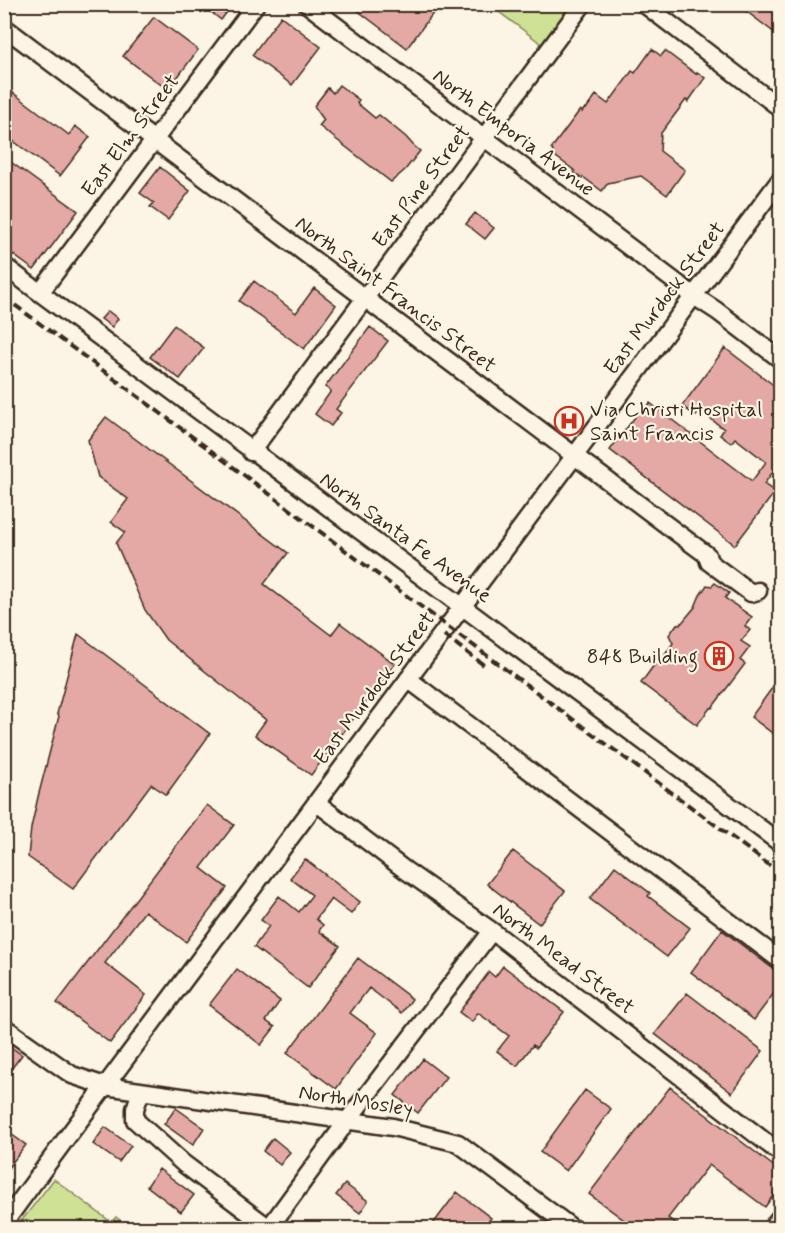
<svg xmlns="http://www.w3.org/2000/svg" width="785" height="1233" font-family="Mynerve,sans-serif">
  <rect width="100%" height="100%" fill="#fcf5e5"/>
  <filter id="ink" filterUnits="userSpaceOnUse"><feTurbulence type="fractalNoise" baseFrequency=".0167" numOctaves="2"/><feDisplacementMap in="SourceGraphic" scale="12" xChannelSelector="R" yChannelSelector="G"/><feConvolveMatrix kernelMatrix="1 2 1 2 8 2 1 2 1" color-interpolation-filters="sRGB"/></filter>
  <g filter="url(#ink)">
    <path fill="#cfe195" stroke="#85865a" stroke-width="1.5" d="M504,5H573L543,45L499,12Z
      M54,1179L111,1222L116,1217L130,1228H16Z"/>
    <path fill="#e4a9a5" stroke="#3b2a1e" stroke-width="1.5" d="M201,4H233L221,20Z
      M349,4H440L407,48Z
      M751,4H780V37L746,11Z
      M281,16L321,47L292,85L252,55Z
      M154,17L198,50L168,90L123,56Z
      M652,49L661,56L665,51L696,74L697,72L705,78L688,102L686,100L661,133L660,151L685,170L667,195L641,176L608,183L602,191L583,177L582,178L574,173L575,171L552,154L553,151L551,149L580,110L582,112L585,108L586,109L596,95L608,104L632,71L635,73Z
      M339,85L359,100L357,103L375,118L379,115L406,137L413,145L420,151L405,170L391,182L319,126L324,120L314,106L328,88L333,93Z
      M4,86L69,135L75,126L90,137L60,176L4,134Z
      M8,160L78,211L34,270L4,248V165Z
      M160,167L190,191L168,220L150,207L154,203L140,193Z
      M475,213L494,228L485,239L466,224Z
      M254,281L296,313L314,288L336,305L304,349L239,301Z
      M108,311L118,319L112,327L101,319Z
      M174,325L204,348L180,379L150,357Z
      M370,327L388,341L336,409L341,413L331,426L315,414L331,391L325,387Z
      M725,348L780,390V462L764,484L775,492L735,545L610,450L641,409L644,411L650,403L752,481L766,462L735,438L731,443L720,435L724,429L700,411L696,416L682,406Z
      M106,417L288,553L264,584L331,635L340,623L395,664L311,775L255,735L266,720L166,640L145,610L116,543L125,532L111,522L128,499L98,477L88,440Z
      M715,583L729,593L725,598L752,617L745,626L750,630L741,641L750,647L740,660L745,664L712,708H710L697,725L641,683L657,661L660,662L673,643L669,635L677,624L680,625L695,607L700,595L707,585L712,586Z
      M78,634L210,734L166,795L151,784L73,889L28,857L31,828L38,797L59,716L57,714Z
      M780,677V739L751,717Z
      M207,805L234,825L201,868L227,888L186,942L145,911L105,963L146,995L110,1043L57,1003Z
      M513,851L565,891L539,924L487,884Z
      M305,859L360,902L351,914L331,899L316,919L323,925L319,931L340,946L308,988L254,947L269,926L261,920L279,896L299,912L312,895L290,878Z
      M615,866L650,893L648,896L690,928L667,957L590,899Z
      M722,930L780,974V985L754,1020L691,972Z
      M358,958L412,999L402,1013L369,988L350,1013L377,1033L336,1089L287,1053Z
      M503,966L564,1012L536,1048L533,1045L517,1066L497,1051L509,1036L478,1013L472,1022L459,1012L489,972L495,977Z
      M237,969L280,1001L266,1021L275,1027L261,1045L209,1005Z
      M687,993L763,1051L732,1093L655,1034Z
      M4,1042L22,1055L4,1078Z
      M423,1059L446,1077L418,1113L395,1095Z
      M670,1087L780,1171V1186L765,1207L709,1165L668,1218L682,1228H635L589,1194Z
      M585,1090L611,1109L566,1171L540,1152Z
      M176,1108L204,1128L193,1145L164,1124Z
      M105,1127L131,1146L119,1162L93,1144Z
      M4,1129L26,1145L4,1173Z
      M273,1138L290,1152L280,1165L263,1151Z
      M159,1169L194,1195L181,1212L147,1186Z
      M345,1184L368,1201L360,1213L336,1195Z
      M457,1192L491,1218L483,1228H430Z"/>
    <g fill="none" stroke-linecap="round" stroke-linejoin="round">
      <g stroke="#3b2a1e" stroke-width="21">
        <path id="minor" d="M307,4L694,296L717,311L780,359
          M644,4L780,108
          M4,27C230,196 454,366 680,535L707,555L709,562L751,593L758,591
          M4,266C262,460 522,650 780,843
          M40,293L256,4
          M251,452L583,4
          M408,679L780,960
          M317,803L405,870L492,931L780,1153
          M4,1027L72,1075L105,1086L393,1127L458,1143L572,1228
          M141,1091L135,1109V1120L184,1164L269,1228L347,1121L492,931
          M4,1223L65,1140L780,180
          M772,1228L780,1217"/>
      </g>
      <use href="#minor" stroke="#fcf5e5" stroke-width="16"/>
      <path stroke="#3b2a1e" stroke-width="4" stroke-dasharray="9 4.5" stroke-linecap="butt" d="M4,297L780,873
        M444,635L485,666"/>
    </g>
  </g>
  <defs>
    <g id="hospital-ring" transform="scale(1.5)"><circle r="9.5" fill="#fcf5e5" stroke="#c8321e" stroke-width="1.5"/><path d="M-5-5h3v3.5h4V-5h3V5h-3V1.5h-4V5h-3Z" fill="#c8321e"/></g>
    <g id="building-ring" transform="scale(1.5)"><circle r="9.5" fill="#fcf5e5" stroke="#c8321e" stroke-width="1.5"/><path d="M-4-6H4V6H1V3H-1V6H-4ZM-2.5-4.3h1.7v1.8h-1.7ZM.8-4.3h1.7v1.8H.8ZM-2.5-1h1.7V.8h-1.7ZM.8-1h1.7V.8H.8Z" fill="#c8321e"/></g>
  </defs>
  <g fill-rule="evenodd">
    <use href="#hospital-ring" x="569" y="421"/>
    <use href="#building-ring" x="719" y="656"/>
  </g>
  <g text-anchor="middle" stroke-width="4.5" stroke-linejoin="round" paint-order="stroke">
    <g font-size="21" fill="#3b2a1e" stroke="#fcf5e5">
      <text transform="translate(514 132) rotate(37)" y="7">North Emporia Avenue</text>
      <text transform="translate(130 135) rotate(-53)" y="7">East Elm Street</text>
      <text transform="translate(421 186) rotate(-53)" y="7">East Pine Street</text>
      <text transform="translate(396 294) rotate(37)" y="7">North Saint Francis Street</text>
      <text transform="translate(664 298) rotate(-53)" y="7">East Murdock Street</text>
      <text transform="translate(406 537) rotate(36)" y="7">North Santa Fe Avenue</text>
      <text transform="translate(374 688) rotate(-53)" y="7">East Murdock Street</text>
      <text transform="translate(564 958) rotate(37)" y="7">North Mead Street</text>
      <text transform="translate(356 1100) rotate(9)" y="7">North Mosley</text>
    </g>
    <g font-size="21" fill="#3b2a1e" stroke="#fcf5e5" text-anchor="start">
      <text x="590" y="416">Via Christi Hospital<tspan x="590" dy="24">Saint Francis</tspan></text>
      <text x="698" y="663" text-anchor="end">848 Building</text>
    </g>
  </g>
  <rect width="785" height="1233" fill="none" stroke="#fcf5e5" stroke-width="24"/>
  <rect x="12" y="12" width="761" height="1209" fill="none" stroke="#3b2a1e" stroke-width="2" filter="url(#ink)"/>
</svg>
